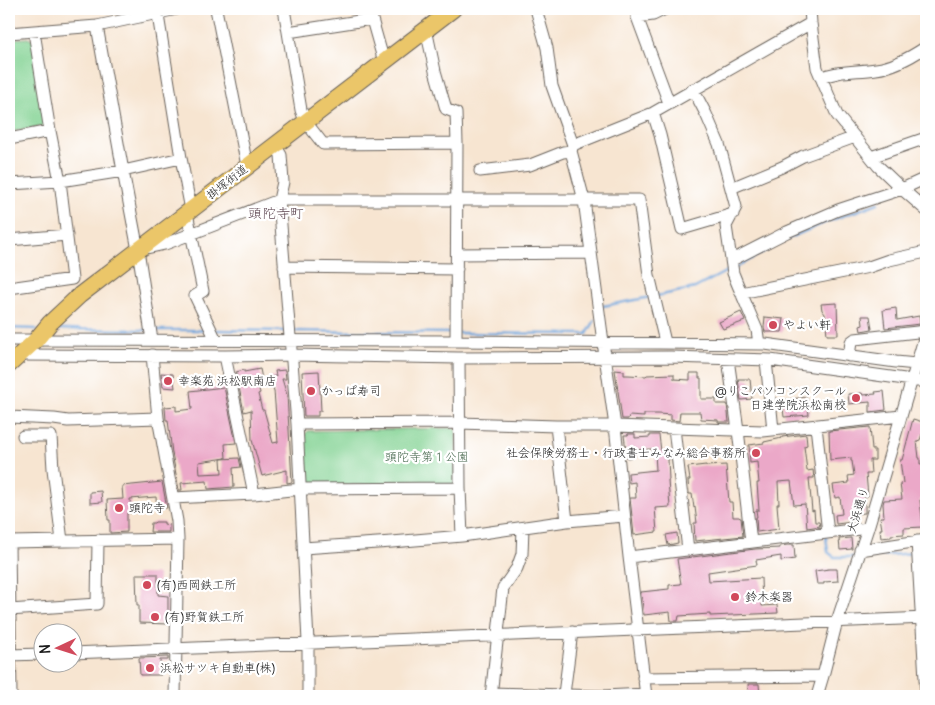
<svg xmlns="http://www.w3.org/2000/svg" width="935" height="705" font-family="Delius,'Klee One',sans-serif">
  <rect width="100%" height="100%" fill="#fff"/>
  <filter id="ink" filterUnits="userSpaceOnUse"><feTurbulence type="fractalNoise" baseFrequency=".02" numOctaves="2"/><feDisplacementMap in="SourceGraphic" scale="10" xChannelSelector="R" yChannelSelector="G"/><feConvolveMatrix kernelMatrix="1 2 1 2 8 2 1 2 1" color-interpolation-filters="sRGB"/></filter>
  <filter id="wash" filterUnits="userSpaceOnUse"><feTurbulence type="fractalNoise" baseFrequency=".0096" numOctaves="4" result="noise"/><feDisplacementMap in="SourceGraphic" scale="20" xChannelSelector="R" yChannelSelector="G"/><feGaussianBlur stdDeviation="1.12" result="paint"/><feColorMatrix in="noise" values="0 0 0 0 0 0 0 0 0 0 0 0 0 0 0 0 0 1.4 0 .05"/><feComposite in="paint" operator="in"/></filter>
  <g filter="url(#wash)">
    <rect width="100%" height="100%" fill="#f7e5d1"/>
    <path fill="#81d292" stroke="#4e7757" d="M28,38L34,41L47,126L9,132V39Z
      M453,428L456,430V482L453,485H311L307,481L305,434L308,431Z"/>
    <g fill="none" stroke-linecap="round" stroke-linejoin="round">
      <path stroke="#6ea4db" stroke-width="2.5" d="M736,268L778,243L824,223L878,203
        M657,296L695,288L729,270
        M603,306L651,297
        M9,328L36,329
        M54,329L146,330
        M154,330H208
        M216,330L286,331
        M294,331L453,333
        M459,333L587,334L595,320
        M826,537L828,552L834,557H855
        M863,557L915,553"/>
    </g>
    <g id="blocks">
      <path fill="#eba8c8" d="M837,303L838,335H827L825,314L822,310L821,304Z
        M896,308L897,320L919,316L920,324L885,328L883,310Z
        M741,312L745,321L723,329L719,322Z
        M862,316H870L872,329L861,331L860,326L863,325Z
        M765,317L784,319L782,332H765L764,327Z
        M260,369L263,384L258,385L260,393L258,394L262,410H264L273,443L278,442L274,391L270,377L276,376L275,371L285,370L286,379H282L287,395L292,482L287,483V470L262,476L252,440L251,410L244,412L236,372L244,370V372Z
        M615,370L624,371V375H628L646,376L647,375L674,374V379L690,380V373H699V378H701V399H716V404H727L729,422H718V420L701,419L700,412H680L679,421L671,420V415L658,414H644V417L629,416L628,419H622Z
        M319,371L321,411H318V416H304L302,372Z
        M161,373L173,374L175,388L163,387Z
        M738,379H750L752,399L741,400Z
        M224,387L236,443L225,444L226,458L199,462L200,474L222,473L221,459L239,458L241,467L233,468L234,487L208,489L207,481L181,483L182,490H179L172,453L168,420H166L165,407L176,406V411L192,409L190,391Z
        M884,391L886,410L870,412V402L849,404L848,394L862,393L863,395L876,394L875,392Z
        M807,397L809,415L784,417L782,400Z
        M913,419L926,423L924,434H922L920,440L917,441L919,458H920V464L926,463V492H924L925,499L920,500L923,527L904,528V534L891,535V537L881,538L880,529H882L880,517H884L883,504L884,500L902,499L900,484L903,483L900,460H902Z
        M870,427L872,450H875V460H870L871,474H866L868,496H865V513L851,514L852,522L836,524L835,515L842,514L840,497L835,498L833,485L849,483L848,476L854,475L852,461H851V458L830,460L829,431Z
        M628,434H635V438L650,437V435H659L661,451L669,450L670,459H668L669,480H668L670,507L655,508L657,532L634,535L630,498H636L635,482L629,483L628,473L656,470L655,452H657H652V449L634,450L635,457L627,458L624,435H628Z
        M806,434L807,445L804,446L807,471L813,470L814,478H809L812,511L814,510L815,522H819L820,526L807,528L805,504L794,505L791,481L778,482L779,504H777L779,529L757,532L756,517H757L756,510H759L757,483H759L757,462L750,463L749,445L764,443V442L782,438V437Z
        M706,465V466L726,465L729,502H732L733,517H739L740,518H741L743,536L695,541L694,523H697L695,507L694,508L692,494H689L688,480H690L688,467Z
        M162,482L167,508H157L156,497L130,499L131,513H127V532L110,533V520H108L107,500L123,499L122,486Z
        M101,491L102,502L90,503V492Z
        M155,522H164V524L169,525V532H150L151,523H154Z
        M677,533L678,543L668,545L666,535Z
        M851,538L852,549L840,550L839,539Z
        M787,545H794L795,559L781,561V556L756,560L757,565L708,572L709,581L761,578L762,606L777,605L778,613L710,616V614L679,616L678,621H671L670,612L644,615L641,592L669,589V585L681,584L677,559L755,549L780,548V546Z
        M829,569H837L838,581L824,582V584H817L815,571Z
        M136,574H158V595L168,596V611H169V624L139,623V605H137Z
        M168,657V660H160L161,675H140L139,658Z
        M748,684H759L760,696H749Z"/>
    </g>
  </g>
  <g filter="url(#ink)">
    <use href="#blocks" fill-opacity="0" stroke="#69625b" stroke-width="1"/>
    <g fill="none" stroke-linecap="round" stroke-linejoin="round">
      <g stroke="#69625b" stroke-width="13">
        <path id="minor" d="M157,9L181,158L191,210
          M216,9L247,166
          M284,9L288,32L372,19
          M369,9L384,62
          M536,9L547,48L552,86L573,145L571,151L584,200L603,342L615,426L629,557L646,696
          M665,9L653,15L637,17L669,103
          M810,9L811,23L817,68L837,115L878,166L902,189L926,210
          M97,26L123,171L138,250L152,340
          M426,29L435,71L446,109L456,113L457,143
          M288,32L301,110L305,121L323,144L457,143L456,341
          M9,33L97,26L177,9
          M821,78C838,70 857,72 876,69C894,67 911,57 926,47
          M693,89L706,114L719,144L736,207L726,226L733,273L737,283L757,330L759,344
          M653,113L660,135L682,229L733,214
          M9,139L50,131
          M275,145L281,155L283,182L279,200L297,424L308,642V696
          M573,145L653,113L811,23
          M871,157L926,138
          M480,171L530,165L563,152L571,151
          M9,184L60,181L123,171L181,158
          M731,188L782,167L803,156L855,137
          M187,213L203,291L195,296L216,340
          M9,240L67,235
          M142,249L165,244L279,200H639L649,275L665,342
          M457,254L591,253
          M732,260L787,232L838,210L902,189L926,178
          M284,267L457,269
          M9,288L72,279L60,181L50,131L34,32
          M741,293L869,267L889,260L926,252
          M9,340L456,341L765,344L896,362L926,365
          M18,355L225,356L291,355L459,358L671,357L770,360L926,382
          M152,355L158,418L177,521L178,539L175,696
          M225,356L254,494
          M849,356L851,342L855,339L926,331
          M728,359L738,430L751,542
          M766,360L773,430
          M9,417L54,419L68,421L158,418
          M297,424L459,423L556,426H615L763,431L901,416
          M556,426L567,521
          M816,426L828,533
          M674,428L688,550
          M23,436H51L53,469L62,541
          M460,488L462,536
          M173,498L254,494L300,489L460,488L459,358
          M917,541L926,696
          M303,548L392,542L462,536L567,521L624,516
          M860,550L926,540
          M629,557L868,528
          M9,610L97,604L98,540
          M72,653L926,618
          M9,655L42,654
          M643,678L823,676
          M491,693L604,696L645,694
          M11,696L9,542L178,539
          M491,696L503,588L517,568L522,554L523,528
          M565,696L564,694L572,632
          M817,696L823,676L837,621L868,528L926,332"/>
      </g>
      <g stroke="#69625b" stroke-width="18">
        <path id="highway" d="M9,365L36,340L50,323L80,295L453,9"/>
      </g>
      <use href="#minor" stroke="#fff" stroke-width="11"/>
      <use href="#highway" stroke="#ebc669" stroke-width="16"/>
    </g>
  </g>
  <g fill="#d1495b" stroke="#fff" stroke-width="2">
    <circle cx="773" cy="325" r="5"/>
    <circle cx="168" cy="381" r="5"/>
    <circle cx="311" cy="391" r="5"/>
    <circle cx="856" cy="398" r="5"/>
    <circle cx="756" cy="453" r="5"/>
    <circle cx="119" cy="508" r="5"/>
    <circle cx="147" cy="585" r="5"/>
    <circle cx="735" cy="597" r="5"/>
    <circle cx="155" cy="617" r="5"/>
    <circle cx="150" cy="668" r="5"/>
  </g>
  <g text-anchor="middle" stroke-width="4.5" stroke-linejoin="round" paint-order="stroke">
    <g font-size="12" fill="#1c1c1c" stroke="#fff">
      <text transform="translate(227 182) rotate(-38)" y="4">掛塚街道</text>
      <text transform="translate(858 510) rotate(-73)" y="4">大浜通り</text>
    </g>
    <g font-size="12" fill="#1c1c1c" stroke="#fff" text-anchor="start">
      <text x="783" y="329">やよい軒</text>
      <text x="178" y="385">幸楽苑 浜松駅南店</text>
      <text x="321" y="395">かっぱ寿司</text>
      <text x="846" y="395" text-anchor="end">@りこパソコンスクール<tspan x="846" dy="14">日建学院浜松南校</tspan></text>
      <text x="746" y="457" text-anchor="end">社会保険労務士・行政書士みなみ総合事務所</text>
      <text x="129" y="512">頭陀寺</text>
      <text x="157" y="589">(有)西岡鉄工所</text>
      <text x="745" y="601">鈴木楽器</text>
      <text x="165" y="621">(有)野賀鉄工所</text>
      <text x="160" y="672">浜松サツキ自動車(株)</text>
    </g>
    <g font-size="12" fill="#44654b" stroke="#fff">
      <text x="427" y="461">頭陀寺第１公園</text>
    </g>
    <g font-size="14" fill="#644d58" stroke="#fff">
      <text x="276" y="218">頭陀寺町</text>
    </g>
  </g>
  <rect width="935" height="705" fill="none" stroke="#fff" stroke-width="30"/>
  <g transform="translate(58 648) rotate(266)"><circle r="24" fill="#ffffff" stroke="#a4a4a4"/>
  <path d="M0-4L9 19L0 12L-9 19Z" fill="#d1495b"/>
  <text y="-8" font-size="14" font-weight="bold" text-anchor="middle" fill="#1c1c1c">N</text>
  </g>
</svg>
